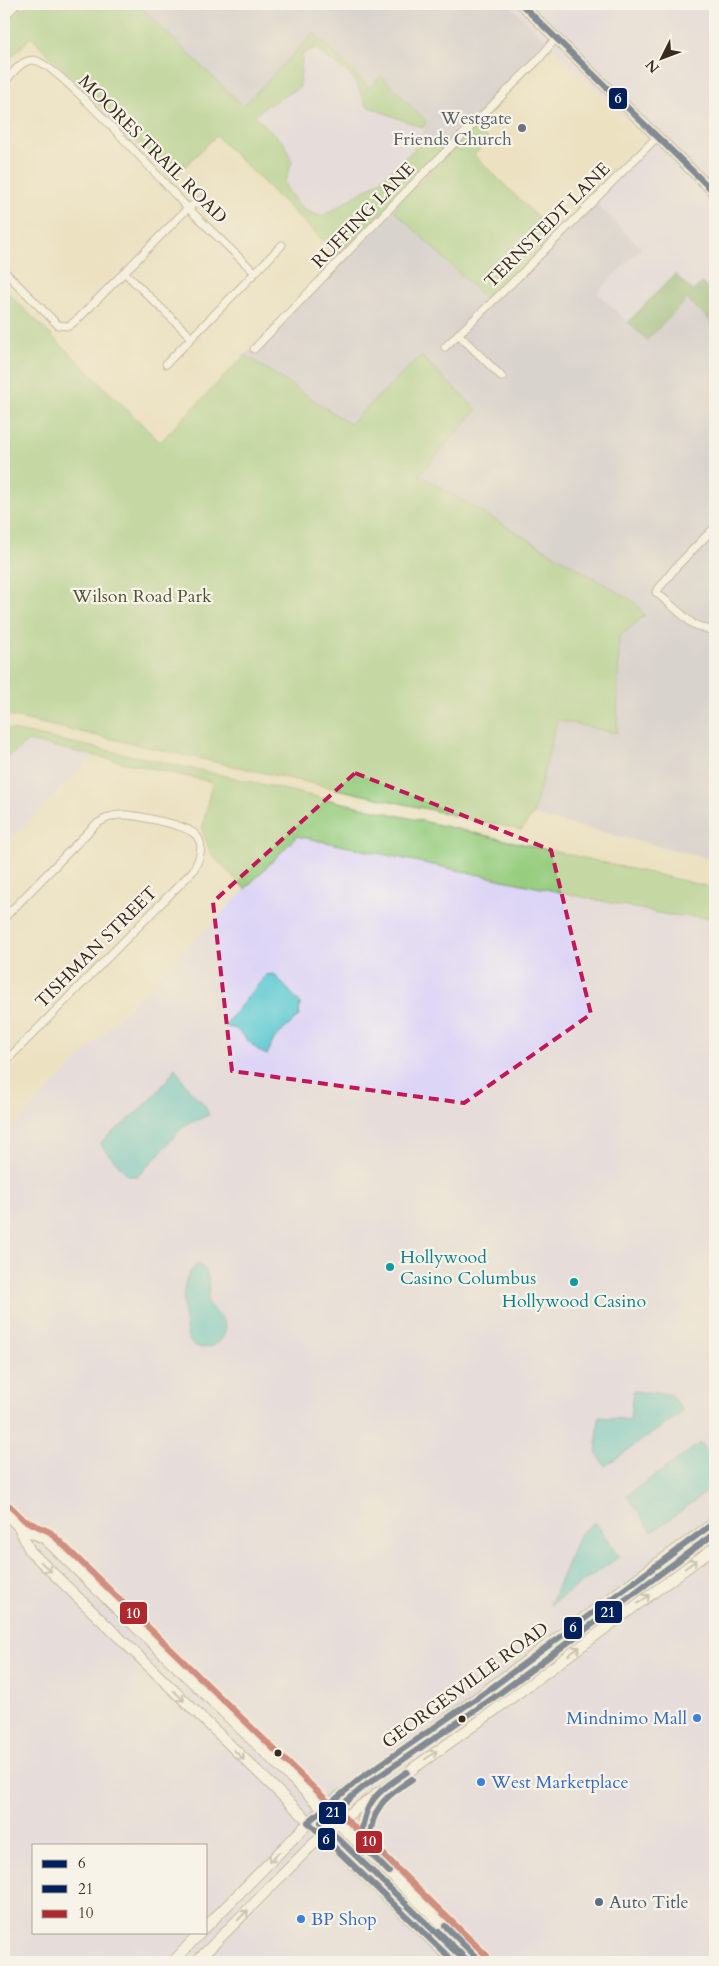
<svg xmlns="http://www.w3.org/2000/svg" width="719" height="1966" font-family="Cardo,serif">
  <rect width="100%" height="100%" fill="#f7f3e8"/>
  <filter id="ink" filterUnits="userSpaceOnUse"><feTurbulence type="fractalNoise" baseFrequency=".02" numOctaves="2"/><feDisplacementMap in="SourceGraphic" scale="10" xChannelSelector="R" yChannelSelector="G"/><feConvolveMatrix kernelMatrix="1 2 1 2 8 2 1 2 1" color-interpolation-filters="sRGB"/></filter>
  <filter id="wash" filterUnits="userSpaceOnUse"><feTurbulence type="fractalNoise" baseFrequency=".0096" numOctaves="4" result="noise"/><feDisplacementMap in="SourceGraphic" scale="20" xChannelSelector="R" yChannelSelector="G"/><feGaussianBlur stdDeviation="1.12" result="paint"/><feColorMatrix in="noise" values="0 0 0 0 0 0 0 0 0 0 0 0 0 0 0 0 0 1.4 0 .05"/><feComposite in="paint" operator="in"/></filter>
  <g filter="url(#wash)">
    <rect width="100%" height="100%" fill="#ece2c2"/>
    <path fill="#ddd5f6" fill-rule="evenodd" d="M509,4H715V296L702,283L693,291L675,274L628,322L597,293L641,248L590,198L647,139Z
      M315,48L353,77L367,106L423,128L421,143L380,181L322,216L311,215L292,199L284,183L292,162L284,143L255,116L263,108L300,87L302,54Z
      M28,741L93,756L4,846V763Z
      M297,836L668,915L715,918V1962H4V1136ZM34,1845H206V1932H34Z"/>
    <path fill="#c2c1dc" d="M137,4H509L553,47L449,152L445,148L421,143L426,121L381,76L369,88L314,33L243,106Z
      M590,198L641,248L597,293L647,340L687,299L715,325V860L533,815L557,720L617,733L619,637L645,614L633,601L419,475L477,410L421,356L350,424L245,355L389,205L488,301Z"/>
    <path fill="#96cd7f" stroke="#687c4e" d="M28,4H137L243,106L314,33L369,88L381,76L426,121L423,128L367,106L353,77L315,48L302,54L300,87L263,108L255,116L284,143L292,162L284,183C293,200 304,214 323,216L380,181L421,143L445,148L339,256L216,136L173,178L31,37L4,65V26Z
      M476,127L489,140L474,155L555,234L488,301L394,210L400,201Z
      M4,289L160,442L245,355L350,424L421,356L477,410L419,475L633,601L645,615L619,637L617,733L557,720L533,815L521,830L4,715Z
      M4,728L208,772L715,888V918L668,915L297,836L245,889L211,854L202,830L212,782L28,741L10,756L4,755Z"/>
    <path fill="#78b06e" stroke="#5a6d46" d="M675,274L693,291L702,283L715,296V325L687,299L647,340L628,322Z"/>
    <path fill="#5dcad3" stroke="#4c7a78" d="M274,974L300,1003L299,1016L274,1039L267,1055L259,1051L236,1029L224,1026L266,975Z
      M175,1068L188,1088L204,1104L209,1115L185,1125L144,1170L138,1176H129L103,1148L101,1142C129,1119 157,1099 175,1068Z
      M198,1264C212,1271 209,1287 207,1302C212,1310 224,1317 225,1327C227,1345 199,1356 189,1340C187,1337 186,1330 186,1325C182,1306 180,1276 198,1264Z
      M633,1391L670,1394L683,1412L605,1466L596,1453L599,1417L630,1420Z
      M701,1443L715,1463V1486L652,1532L627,1495Z
      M595,1522L619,1557L550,1605L580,1533Z"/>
  </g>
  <g filter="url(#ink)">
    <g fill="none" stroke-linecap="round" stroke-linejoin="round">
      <g stroke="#948670" stroke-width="9">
        <path id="street" d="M4,83C11,75 21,60 33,60C55,59 167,187 189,209C210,230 233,251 255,273
          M4,271L58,325L69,326L79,318L188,208L204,198
          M124,272L191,337
          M458,334L502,377
          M445,347L517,278L657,137
          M254,349L420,177L538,60L556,38
          M166,364L282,245
          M715,527L676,567L656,592L693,624L715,632
          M4,918L95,825C103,820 111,815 120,815C133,814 147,818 159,821C190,828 214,834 193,871L4,1063"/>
      </g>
      <g stroke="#948670" stroke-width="12">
        <path id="secondary" d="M521,4L715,193
          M4,15L15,4
          M206,1927L323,1808L459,1711L651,1568L715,1522
          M173,1962L201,1932
          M196,1962L308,1849L338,1822L491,1713L715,1547"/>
      </g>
      <g stroke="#948670" stroke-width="12">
        <path id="primary" d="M4,1512L19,1527L30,1551L454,1962
          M19,1527L44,1538L481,1962
          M360,1843C361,1819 364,1813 377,1793"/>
      </g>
      <use href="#street" stroke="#fff" stroke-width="7"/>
      <use href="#secondary" stroke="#fff" stroke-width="10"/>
      <use href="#primary" stroke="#fff" stroke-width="10"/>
      <g stroke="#f7f3e8" stroke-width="10">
        <path id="bus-1" d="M521,4L715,193
          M389,1872L360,1843C364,1802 374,1794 407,1772
          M445,1926L481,1962
          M454,1962L308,1822L361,1778L490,1689L715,1522"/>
      </g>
      <g stroke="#f7f3e8" stroke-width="10">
        <path id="bus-2" d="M395,1866L369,1840C373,1806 385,1797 412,1779
          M439,1932L469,1962
          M460,1956L321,1822L366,1785L496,1696L715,1533"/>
      </g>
      <g stroke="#f7f3e8" stroke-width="10">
        <path id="bus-3" d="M10,1506L24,1520L50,1532L487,1956"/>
      </g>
      <use href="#bus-1" stroke="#00205b" stroke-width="6"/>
      <use href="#bus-2" stroke="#00205b" stroke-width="6"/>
      <use href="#bus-3" stroke="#af272f" stroke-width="6"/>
    </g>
    <defs><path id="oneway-shaft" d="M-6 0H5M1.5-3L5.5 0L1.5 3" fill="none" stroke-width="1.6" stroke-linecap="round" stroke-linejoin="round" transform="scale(1.25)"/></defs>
    <g stroke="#a79f9a">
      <use href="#oneway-shaft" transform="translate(691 1564) rotate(-36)"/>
      <use href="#oneway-shaft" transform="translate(46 1567) rotate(44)"/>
      <use href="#oneway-shaft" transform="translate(644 1599) rotate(-37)"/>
      <use href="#oneway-shaft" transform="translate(574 1651) rotate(-37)"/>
      <use href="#oneway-shaft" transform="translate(179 1696) rotate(44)"/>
      <use href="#oneway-shaft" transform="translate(239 1755) rotate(44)"/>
      <use href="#oneway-shaft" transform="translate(431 1755) rotate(-36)"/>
      <use href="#oneway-shaft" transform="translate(274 1857) rotate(135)"/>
      <use href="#oneway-shaft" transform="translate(243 1915) rotate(-45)"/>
    </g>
  </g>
  <path d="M0 0H719V1966H0ZM355,773L551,850L591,1014L464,1103L232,1071L213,902Z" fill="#ece2c2" fill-opacity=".55" fill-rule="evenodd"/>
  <path fill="none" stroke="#c2185b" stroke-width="4" stroke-dasharray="10 6" stroke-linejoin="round" d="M355,773L551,850L591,1014L464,1103L232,1071L213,902Z"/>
  <circle fill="#6b7280" stroke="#f7f3e8" stroke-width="2" cx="522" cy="128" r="5"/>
  <g fill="#0f9aa8" stroke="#f7f3e8" stroke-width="2">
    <circle cx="390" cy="1267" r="5"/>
    <circle cx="574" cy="1282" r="5"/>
  </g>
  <g fill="#3f7fe0" stroke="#f7f3e8" stroke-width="2">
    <circle cx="697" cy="1718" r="5"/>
    <circle cx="481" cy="1782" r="5"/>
    <circle cx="301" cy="1919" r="5"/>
  </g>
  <g fill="#3b2a1e" stroke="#f7f3e8" stroke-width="2">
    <circle cx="462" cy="1719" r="4.5"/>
    <circle cx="278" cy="1753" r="4.5"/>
  </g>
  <circle fill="#5c6f8a" stroke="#f7f3e8" stroke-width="2" cx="599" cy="1902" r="5"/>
  <g text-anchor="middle" stroke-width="4.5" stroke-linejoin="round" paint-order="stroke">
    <g font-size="18" fill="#5b616d" stroke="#f7f3e8" text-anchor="end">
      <text x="512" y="124">Westgate<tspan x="512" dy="21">Friends Church</tspan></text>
    </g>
    <g font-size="18" fill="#3b2a1e" stroke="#f7f3e8">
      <text transform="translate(153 149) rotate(45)" y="6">MOORES TRAIL ROAD</text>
      <text transform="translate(363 215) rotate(-46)" y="6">RUFFING LANE</text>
      <text transform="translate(547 225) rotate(-45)" y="6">TERNSTEDT LANE</text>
      <text transform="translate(96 947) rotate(-45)" y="6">TISHMAN STREET</text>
      <text transform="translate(465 1685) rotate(-36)" y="6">GEORGESVILLE ROAD</text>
    </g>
    <g font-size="18" fill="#525336" stroke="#f7f3e8">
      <text x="142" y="602">Wilson Road Park</text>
    </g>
    <g font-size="18" fill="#0d838f" stroke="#f7f3e8" text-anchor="start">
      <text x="400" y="1263">Hollywood<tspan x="400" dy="21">Casino Columbus</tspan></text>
      <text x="574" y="1307" text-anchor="middle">Hollywood Casino</text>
    </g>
    <g font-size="18" fill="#366cbe" stroke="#f7f3e8" text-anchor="start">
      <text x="687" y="1724" text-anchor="end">Mindnimo Mall</text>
      <text x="491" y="1788">West Marketplace</text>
      <text x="311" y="1925">BP Shop</text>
    </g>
    <g font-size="18" fill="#4e5e75" stroke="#f7f3e8" text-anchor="start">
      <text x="609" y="1908">Auto Title</text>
    </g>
  </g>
  <g stroke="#f7f3e8" stroke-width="2">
    <rect x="608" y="87" width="20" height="23" rx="5" fill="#00205b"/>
    <rect x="594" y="1600" width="29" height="24" rx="5" fill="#00205b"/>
    <rect x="119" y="1601" width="29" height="24" rx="5" fill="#af272f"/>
    <rect x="563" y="1616" width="20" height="24" rx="5" fill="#00205b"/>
    <rect x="318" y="1801" width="29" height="24" rx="5" fill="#00205b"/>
    <rect x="317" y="1827" width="19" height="24" rx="5" fill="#00205b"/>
    <rect x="355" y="1830" width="28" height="24" rx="5" fill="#af272f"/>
  </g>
  <g font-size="14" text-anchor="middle" font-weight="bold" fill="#fff">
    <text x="618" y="103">6</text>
    <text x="608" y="1617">21</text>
    <text x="133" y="1618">10</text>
    <text x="573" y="1632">6</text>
    <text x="333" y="1817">21</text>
    <text x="326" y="1844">6</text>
    <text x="369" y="1846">10</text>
  </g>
  <rect width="719" height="1966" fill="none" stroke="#f7f3e8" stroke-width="20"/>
  <rect x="32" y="1844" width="175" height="90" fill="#f7f3e8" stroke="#aca397"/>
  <rect x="42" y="1860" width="25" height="8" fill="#00205b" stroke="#aca397"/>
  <text x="78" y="1868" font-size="15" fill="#3b2a1e">6</text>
  <rect x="42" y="1885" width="25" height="8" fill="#00205b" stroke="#aca397"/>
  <text x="78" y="1894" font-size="15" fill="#3b2a1e">21</text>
  <rect x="42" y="1910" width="25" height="8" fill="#af272f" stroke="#aca397"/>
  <text x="78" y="1918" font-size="15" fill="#3b2a1e">10</text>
  <g transform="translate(662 58) rotate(228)" stroke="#f7f3e8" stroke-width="4" paint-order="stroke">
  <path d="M0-4L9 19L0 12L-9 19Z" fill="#3b2a1e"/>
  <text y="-8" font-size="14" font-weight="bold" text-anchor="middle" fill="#3b2a1e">N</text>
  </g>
</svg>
